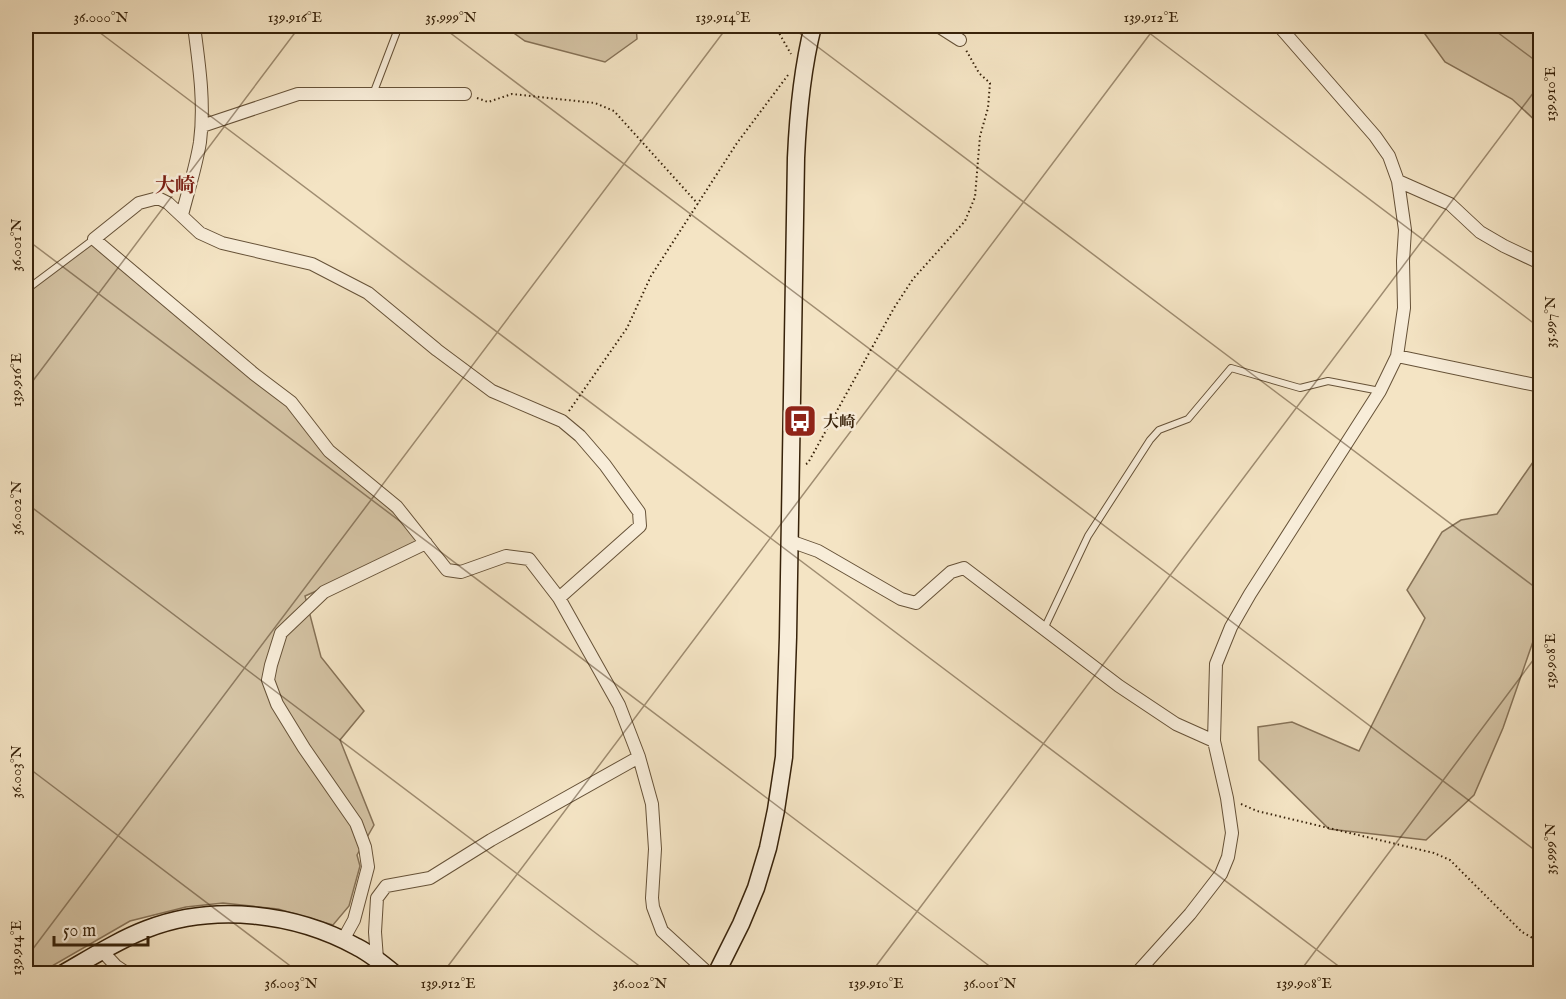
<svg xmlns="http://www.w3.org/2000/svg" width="1566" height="999" font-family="'IM FELL English','Noto Serif JP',serif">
  <rect width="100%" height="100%" fill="#f4e4c4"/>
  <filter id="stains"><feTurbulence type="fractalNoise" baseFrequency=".00333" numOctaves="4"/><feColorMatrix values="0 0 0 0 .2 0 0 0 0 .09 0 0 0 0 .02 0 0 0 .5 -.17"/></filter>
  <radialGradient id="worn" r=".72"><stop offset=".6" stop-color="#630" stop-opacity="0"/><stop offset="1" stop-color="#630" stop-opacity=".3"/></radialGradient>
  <path fill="#d4c3a4" stroke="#867257" stroke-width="1.5" d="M504,26H636L637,39L605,62L525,41Z
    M1417,26H1513L1540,36V125L1512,99L1445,62L1425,34Z
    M94,239L291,402L329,451L426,543L305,596L321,657L364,711L340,740L374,825L357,855L360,866L349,906L333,925L278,909L223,903L186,907L130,921L40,973H26V290Z
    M1540,452V628L1537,630L1503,728L1474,795L1426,840L1329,829L1259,760L1258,727L1292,722L1359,751L1425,618L1407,590L1442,532L1461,520L1497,514Z"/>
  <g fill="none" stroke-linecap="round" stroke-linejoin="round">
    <g stroke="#665238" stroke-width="8">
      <path id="lane" d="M373,94L399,26
        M26,290L94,239
        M1044,629L1088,536L1150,440L1159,430L1188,419L1231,368L1300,388L1328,381L1380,391"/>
    </g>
    <g stroke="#665238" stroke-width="14">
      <path id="street" d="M938,26L960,40
        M202,126L298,94H465
        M1398,181L1450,204L1480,232L1504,246L1540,263
        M182,215C188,191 196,167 200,142C205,103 199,64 194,26
        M1397,356L1540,386
        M790,541L818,551L901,599L916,603L951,572L964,568L1119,686L1176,724L1214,741
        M559,598L640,526L639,512L605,465L580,436L562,421L492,391L437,350L368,293L312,264L222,243L200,233L168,203L158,198L139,203L94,239L254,374L291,402L329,451L397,507L447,570L461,572L506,556L529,559L559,598L619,705L639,757L652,804L655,849L652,898L653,907L662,931L709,974
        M343,940L354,920L368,867L365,847L356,823L304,748L277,704L268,680L271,665L281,633L324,592L426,543
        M102,951L116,966L128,974
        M377,959L375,932L377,898L386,886L430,878L491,840L639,757
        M1136,974L1190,914L1221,874L1228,857L1232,833L1227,798L1214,741L1216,664L1231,627L1250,594L1380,391L1397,356L1404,308L1403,261L1405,230L1398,181L1389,156L1375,136L1279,26"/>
    </g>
    <g stroke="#37220a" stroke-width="19">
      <path id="secondary" d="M62,974C90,958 118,940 147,929C214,903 295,913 357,947C371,954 383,964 395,974
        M716,974L741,924L756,888L768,848L776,810L784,757L788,637L796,158C798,112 802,70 813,26"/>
    </g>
    <path stroke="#37220a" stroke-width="2" stroke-dasharray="1.5 3" stroke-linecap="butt" d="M775,26L791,54
      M477,98L488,102L512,94L595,103L614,111L698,204
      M569,411L627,328L651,276L737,143L788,75
      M806,464L808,463L894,308L913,279L965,221L975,197L980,136L988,108L990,83L979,73L966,50
      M1241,804L1257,811L1434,853L1450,860L1522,932L1540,942"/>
    <use href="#lane" stroke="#f8edd9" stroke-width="6"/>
    <use href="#street" stroke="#f8edd9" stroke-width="12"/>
    <use href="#secondary" stroke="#f8edd9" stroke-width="16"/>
  </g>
  <path fill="none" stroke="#37220a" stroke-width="1.5" stroke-opacity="0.45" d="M91,26L1349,974M441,26L1540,854M790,26L1540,591M1140,26L1540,328M1489,26L1540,64M26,239L1000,974M26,390L300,26M26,503L650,974M26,766L301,974M26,958L728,26M442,974L1156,26M870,974L1540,84M1298,974L1540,651"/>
  <defs>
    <g id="bus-square" transform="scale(1.725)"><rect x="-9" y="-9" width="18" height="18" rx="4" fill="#8f2418" stroke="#f8edd9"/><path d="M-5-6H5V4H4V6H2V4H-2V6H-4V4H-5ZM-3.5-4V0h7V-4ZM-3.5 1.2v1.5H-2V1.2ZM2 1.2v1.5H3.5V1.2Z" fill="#fff"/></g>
  </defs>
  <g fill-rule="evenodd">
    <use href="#bus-square" x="800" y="421"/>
  </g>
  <g text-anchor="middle" stroke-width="5" stroke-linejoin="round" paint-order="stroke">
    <g font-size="16" font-weight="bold" fill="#37220a" stroke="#f8edd9" text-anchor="start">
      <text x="823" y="427">大崎</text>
    </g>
    <g font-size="20" font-weight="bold" fill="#7a1f14" stroke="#f8edd9">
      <text x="175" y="192">大崎</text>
    </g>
  </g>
  <rect width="1566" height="999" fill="none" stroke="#f4e4c4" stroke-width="66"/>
  <path d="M54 936v9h94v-9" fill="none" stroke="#37220a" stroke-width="3"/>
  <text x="63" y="936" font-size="18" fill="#37220a" stroke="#f8edd9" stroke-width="4.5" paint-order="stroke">50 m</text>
  <rect x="33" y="33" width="1500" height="933" fill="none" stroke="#37220a" stroke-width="2"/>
  <g font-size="15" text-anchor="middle" fill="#37220a">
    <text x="101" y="22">36.000°N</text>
    <text x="295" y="22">139.916°E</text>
    <text x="451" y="22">35.999°N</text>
    <text x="723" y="22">139.914°E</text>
    <text x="1151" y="22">139.912°E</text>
    <text transform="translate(1550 94) rotate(-90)" y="5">139.910°E</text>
    <text transform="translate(16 245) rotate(-90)" y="5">36.001°N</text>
    <text transform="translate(1550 322) rotate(-90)" y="5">35.997°N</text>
    <text transform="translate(16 380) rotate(-90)" y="5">139.916°E</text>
    <text transform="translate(16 508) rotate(-90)" y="5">36.002°N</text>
    <text transform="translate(1550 661) rotate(-90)" y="5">139.908°E</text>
    <text transform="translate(16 772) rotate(-90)" y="5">36.003°N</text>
    <text transform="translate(1550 849) rotate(-90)" y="5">35.999°N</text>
    <text transform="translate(16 948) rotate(-90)" y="5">139.914°E</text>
    <text x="291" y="988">36.003°N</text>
    <text x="448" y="988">139.912°E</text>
    <text x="640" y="988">36.002°N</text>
    <text x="876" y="988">139.910°E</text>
    <text x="990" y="988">36.001°N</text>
    <text x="1304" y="988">139.908°E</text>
  </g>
  <rect width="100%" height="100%" filter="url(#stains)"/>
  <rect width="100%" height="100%" fill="url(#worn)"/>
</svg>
